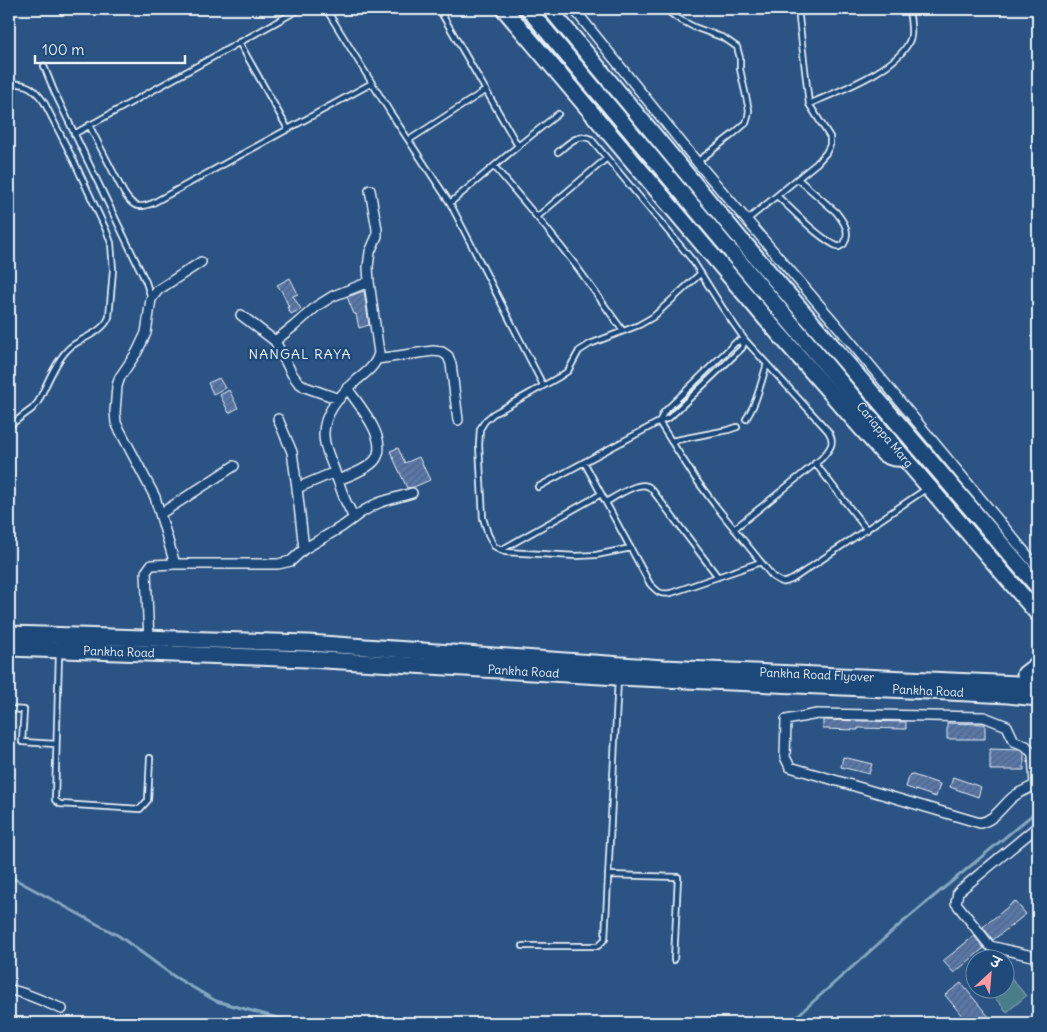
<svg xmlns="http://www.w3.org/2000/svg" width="1047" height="1032" font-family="Delius,'Playpen Sans Deva',sans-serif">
  <defs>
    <pattern id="building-hatch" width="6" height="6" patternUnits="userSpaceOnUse" patternTransform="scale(1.25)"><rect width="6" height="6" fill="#5a78a8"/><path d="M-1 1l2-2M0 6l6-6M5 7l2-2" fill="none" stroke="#51627e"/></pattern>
  </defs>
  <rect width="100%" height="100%" fill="#2b5383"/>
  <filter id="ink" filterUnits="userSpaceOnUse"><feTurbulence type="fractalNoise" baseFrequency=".02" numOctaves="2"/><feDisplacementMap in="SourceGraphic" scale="10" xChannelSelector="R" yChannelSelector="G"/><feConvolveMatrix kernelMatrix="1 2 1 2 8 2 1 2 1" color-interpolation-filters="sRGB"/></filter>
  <g filter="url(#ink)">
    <path fill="#4c7d88" stroke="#9ab7c0" d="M1005,970L1026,996L1007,1012L988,990H1004Z"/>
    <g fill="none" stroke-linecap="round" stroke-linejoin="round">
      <path stroke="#84a9c1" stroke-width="3" d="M9,876L119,936L175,977L216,1001L296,1023
        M789,1023L903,922L1038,810"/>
    </g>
    <path fill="url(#building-hatch)" stroke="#e8f1f8" d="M290,278L298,294L293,296L301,309L291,314L287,307H289L282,292L277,285Z
      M364,291L369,325L359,328L356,314H354L347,297Z
      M219,378L225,388L213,394L208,383Z
      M229,390L238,408L229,413L220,395Z
      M398,448L405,463L419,457L430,480L414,487L407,488L390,451Z
      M823,720L906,722V729L858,728V730L823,729Z
      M947,723L985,724V739H947Z
      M990,749L1018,750L1022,751L1024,753V770H990Z
      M843,757L872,764L869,774L841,767Z
      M910,774L940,784L936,797L906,787Z
      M953,777L981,787L978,797L950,787Z
      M1015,901L1026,914L993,940L983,927Z
      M974,936L984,948L954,973L943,961Z
      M961,983L994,1023H968L945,995Z"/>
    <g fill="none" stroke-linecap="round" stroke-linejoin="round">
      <g stroke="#e8f1f8" stroke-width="8">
        <path id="service" d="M326,9L390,112L450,203L543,385
          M439,9L518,146
          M665,9L677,18L694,27L724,38L737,47L740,58V69L749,110L748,117L746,123L732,135L697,162
          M239,42L288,129
          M44,66L54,91L146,282L151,298
          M9,84C26,82 34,88 44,102L74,161L107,232L111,243L113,270L109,317C104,331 85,337 73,345C58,355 46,386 38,402L32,409L9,426
          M809,104C836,92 904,68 911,36C912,28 910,17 909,9
          M89,125L124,193C133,207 138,209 153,203L372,83
          M74,134L300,9
          M409,140L486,90
          M558,152C568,144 577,133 591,139L693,261L722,307L745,340L828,431C836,443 830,449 821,459L734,529
          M494,166L547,229L577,267L623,331
          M777,196C793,210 819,239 839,247L844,244C851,232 844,222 836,212L798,179
          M450,203L518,146L558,114
          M537,217L607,158
          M747,220L817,163L826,153L830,145V137L809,104L798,9
          M746,419C757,403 761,382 767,364
          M659,422L695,478L715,505L773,577C782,583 783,584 793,579L926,489
          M659,422L664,412L736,342L745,340
          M671,441L728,430L737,427
          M584,462L650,584C658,592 660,595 671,593L761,562
          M815,463L867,530
          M538,487L659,422L669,418L742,348L745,340
          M606,502C615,497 637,482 647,486C649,486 651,489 653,491L718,577
          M631,548L596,555L576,556L505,552L494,546L488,534L483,518L479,445L480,429L485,421L493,414L559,377L568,371L579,351L590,344L639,325L653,317L701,273
          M501,550L601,494
          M59,654L55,800L60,804L140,809L148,800L150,758
          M9,709L24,710L22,742L56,744
          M608,875L678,877L674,960
          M523,946H598L605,939L618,679"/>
      </g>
      <g stroke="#e8f1f8" stroke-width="12">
        <path id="minor" d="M574,9L697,162L840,329L1038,568
          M241,315L275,341L292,374L298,382L305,387L339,399
          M275,341L294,326L317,306L333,296L369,282
          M377,359L433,351L442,352L448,356L451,364L458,420
          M278,419L292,452L297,488
          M336,475L345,500L354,518
          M338,480C349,476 368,469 375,460C390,440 358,404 347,388
          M160,514L234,466
          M304,549L343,526L362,512L374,505L381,502L412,493
          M175,564H278L291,561L304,549L297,488L335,472C331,460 324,448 324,435C323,414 342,393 357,380C367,372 376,365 379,353L369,282L368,267L370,252L377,236V229L370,190
          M149,641L146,572L151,565L175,564L155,497L116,423L115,412L117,386L120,377L137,352L146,333L151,299L158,290L201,262
          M1035,785C1028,789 1019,792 1013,797C1002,806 995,820 980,823L790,767L785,757L786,720L817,714L984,717L1007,726L1014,741L1026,746L1033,754L1035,785L1038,789
          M1038,826L958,892L956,903L990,946L1032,956L1038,961
          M9,990C20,990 50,1004 62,1009"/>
      </g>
      <g stroke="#e8f1f8" stroke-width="18">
        <path id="secondary" d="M528,9L733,254
          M550,9L744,243"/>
      </g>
      <g stroke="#e8f1f8" stroke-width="19">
        <g id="primary">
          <path d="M504,9L766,319L884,454C891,458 896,459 904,458"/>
          <path d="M744,243L1038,587"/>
          <path id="s1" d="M733,254L904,458L1038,614"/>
          <path id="s2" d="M9,634L308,643L664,668L1038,685"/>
          <path id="s3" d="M9,648L307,659L618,677L888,689L1008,695L1038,698"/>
          <path d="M1025,674L1038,664"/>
        </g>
      </g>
      <use href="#service" stroke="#1f4a7a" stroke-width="4.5"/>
      <use href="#minor" stroke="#1f4a7a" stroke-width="9"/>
      <use href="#secondary" stroke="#1f4a7a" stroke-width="14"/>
      <use href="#primary" stroke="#1f4a7a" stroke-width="15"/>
    </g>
  </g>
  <g text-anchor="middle" stroke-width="5" stroke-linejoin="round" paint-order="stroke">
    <g font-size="12" fill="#e8f1f8" stroke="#1f4a7a">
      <text dy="4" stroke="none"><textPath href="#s1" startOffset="236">Cariappa Marg</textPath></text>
      <text dy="4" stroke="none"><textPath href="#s3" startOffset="110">Pankha Road</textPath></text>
      <text dy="4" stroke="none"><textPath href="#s3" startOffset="515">Pankha Road</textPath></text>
      <text dy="4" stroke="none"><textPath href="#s2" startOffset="809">Pankha Road Flyover</textPath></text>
      <text dy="4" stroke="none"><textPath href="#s3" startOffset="920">Pankha Road</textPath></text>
    </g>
    <g font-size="14" letter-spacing="1" fill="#e8f1f8" stroke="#1f4a7a">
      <text x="300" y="359">NANGAL RAYA</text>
    </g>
  </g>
  <rect width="1047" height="1032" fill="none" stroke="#1f4a7a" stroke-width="30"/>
  <rect x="15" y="15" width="1017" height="1002" fill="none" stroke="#e8f1f8" stroke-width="2" filter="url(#ink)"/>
  <g transform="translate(990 974) rotate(26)"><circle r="24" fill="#1f4a7a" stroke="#6f8dac"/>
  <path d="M0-4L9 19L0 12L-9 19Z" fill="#ff9aa2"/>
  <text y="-8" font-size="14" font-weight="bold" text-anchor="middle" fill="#e8f1f8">उ</text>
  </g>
  <path d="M35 55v8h150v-8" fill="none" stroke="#e8f1f8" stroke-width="2.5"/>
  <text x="42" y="55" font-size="15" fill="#e8f1f8" stroke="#1f4a7a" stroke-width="4" paint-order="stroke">100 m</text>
</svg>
